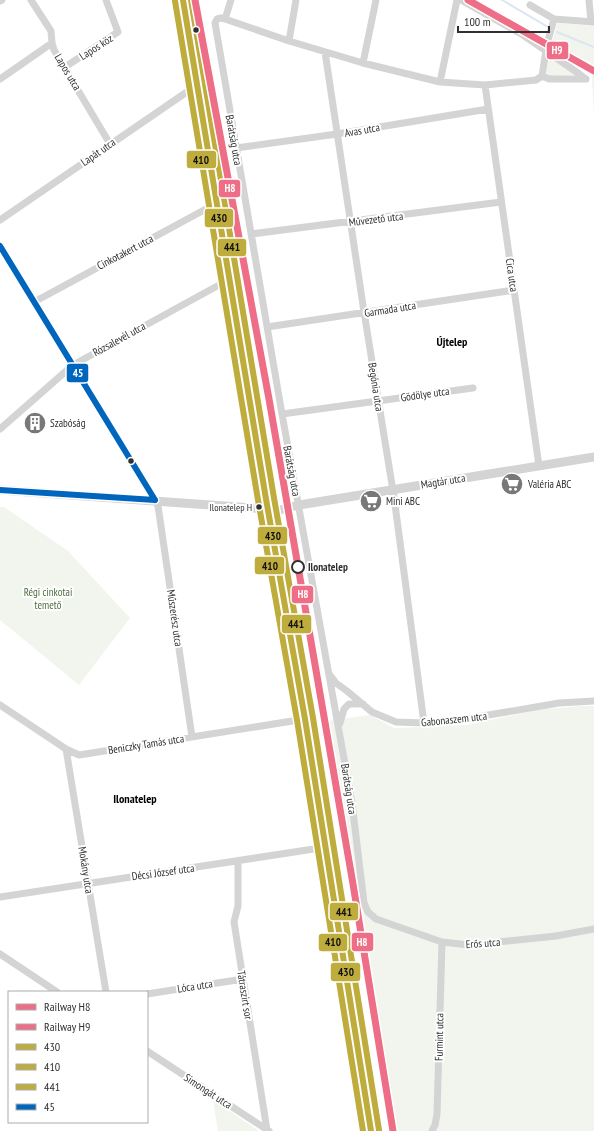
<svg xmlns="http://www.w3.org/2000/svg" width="594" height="1131" font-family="'PT Sans Narrow',sans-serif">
  <rect width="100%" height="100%" fill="#fff"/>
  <path fill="#f1f5ed" d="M557,23L594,26V116L591,63L552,43Z
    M549,56L576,75L549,77L546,72Z
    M0,507H4L68,551L130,618L79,685L0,620Z
    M580,706H594V1131H395L327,721L370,715L394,728L425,727L467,725L537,710Z
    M213,1100L259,1131H218Z"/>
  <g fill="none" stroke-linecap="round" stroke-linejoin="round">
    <path stroke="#dbe6f2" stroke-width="2" d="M502,0L548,27
      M557,32L594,47"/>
    <path stroke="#d4d4d4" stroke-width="7" d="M31,0L51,31L52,43L54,50L110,144
      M461,0L523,35L578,73L586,79
      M589,0L591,22
      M0,1L2,0
      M530,5L554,19L594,22
      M225,19L231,0
      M554,19L547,44L542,76L536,80L485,85L440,82L363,63L289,41L225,19L221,18L217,19L215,23L282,414L352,803L364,903L368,912L376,919L442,942L469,945L556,936L594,929
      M289,41L296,0
      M325,52L364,312L394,497L424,723
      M363,63L376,0
      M65,67L118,32L106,0
      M542,76L549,79H586
      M0,79L52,43
      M440,82L457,0
      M485,85L539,466
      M236,148L337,134L488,109
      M0,220L197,85
      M251,234L501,202
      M0,246L158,506L192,737
      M34,302L217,203
      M267,327L514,290
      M282,414L473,388
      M0,429L73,365L230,279
      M330,675L336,683L347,691L372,712L396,722L424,723L465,719L559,703L594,701
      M0,705L66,749L79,755L305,719
      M340,723L344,709L349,704H363
      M66,749L106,992
      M238,861V906L234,922L267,1130
      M0,897L327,847
      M0,954L57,992
      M147,994L243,979
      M147,1051L269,1131
      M432,1131L435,1125L437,1114L442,942"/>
    <path stroke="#d4d4d4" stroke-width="9" d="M0,490L280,510L299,505L594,457"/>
    <path stroke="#c8c8c8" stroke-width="11" d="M183,0L266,499L305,719L371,1131"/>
    <g stroke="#fff" stroke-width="9">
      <path id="bus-1" d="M183,0L266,499L305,719L371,1131"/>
    </g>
    <g stroke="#fff" stroke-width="9">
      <path id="bus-2" d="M175,1L258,500L297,720L363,1131"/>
    </g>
    <g stroke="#fff" stroke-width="9">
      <path id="bus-3" d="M191,0L274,498L313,718L379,1130"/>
    </g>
    <g stroke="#fff" stroke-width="9">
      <path id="bus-4" d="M0,246L155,500
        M0,490L155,500"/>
    </g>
    <use href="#bus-1" stroke="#beac3d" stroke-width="6"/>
    <use href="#bus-2" stroke="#beac3d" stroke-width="6"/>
    <use href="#bus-3" stroke="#beac3d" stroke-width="6"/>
    <use href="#bus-4" stroke="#0065bd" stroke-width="6"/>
    <g stroke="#fff" stroke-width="10">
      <path id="rail-1" d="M195,0L269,399L353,884L393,1131"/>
    </g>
    <g stroke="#fff" stroke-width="10">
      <path id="rail-2" d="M468,0L594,71"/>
    </g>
    <use href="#rail-1" stroke="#ed6e86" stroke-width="7"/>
    <use href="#rail-2" stroke="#ed6e86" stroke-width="7"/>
  </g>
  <defs>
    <g id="building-disc" transform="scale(1.15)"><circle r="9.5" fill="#787878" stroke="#fff"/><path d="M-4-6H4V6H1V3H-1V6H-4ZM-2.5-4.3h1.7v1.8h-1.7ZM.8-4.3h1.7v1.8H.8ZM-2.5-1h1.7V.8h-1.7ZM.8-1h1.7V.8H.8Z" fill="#fff"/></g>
    <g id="supermarket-disc" transform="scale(1.15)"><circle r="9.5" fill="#787878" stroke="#fff"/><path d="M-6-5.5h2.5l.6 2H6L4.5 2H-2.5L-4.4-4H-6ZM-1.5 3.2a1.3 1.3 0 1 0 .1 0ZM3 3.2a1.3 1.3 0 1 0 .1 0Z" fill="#fff"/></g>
  </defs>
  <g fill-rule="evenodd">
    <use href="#building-disc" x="35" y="423"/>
    <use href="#supermarket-disc" x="512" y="484"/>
    <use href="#supermarket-disc" x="371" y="501"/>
  </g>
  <g fill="#303030" stroke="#fff" stroke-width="1.5">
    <circle cx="196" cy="30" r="3.5"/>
    <circle cx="131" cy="461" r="3.5"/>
    <circle cx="259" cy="507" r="3.5"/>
  </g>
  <circle fill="#fff" stroke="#303030" stroke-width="2" cx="298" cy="567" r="6"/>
  <g text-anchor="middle" stroke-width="4" stroke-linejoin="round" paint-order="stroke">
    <g font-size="10" fill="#303030" stroke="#fff" text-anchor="end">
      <text x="252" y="511">Ilonatelep H</text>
    </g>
    <g font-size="11" fill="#303030" stroke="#fff">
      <text transform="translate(96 47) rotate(-33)" y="4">Lapos köz</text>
      <text transform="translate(68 72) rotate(59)" y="4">Lapos utca</text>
      <text transform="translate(362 130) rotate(-10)" y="4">Avas utca</text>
      <text transform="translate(234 140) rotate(80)" y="4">Barátság utca</text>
      <text transform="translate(98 152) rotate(-35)" y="4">Lapát utca</text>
      <text transform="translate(376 219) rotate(-7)" y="4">Művezető utca</text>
      <text transform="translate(125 252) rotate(-28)" y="4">Cinkotakert utca</text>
      <text transform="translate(512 275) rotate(82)" y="4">Cica utca</text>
      <text transform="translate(390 309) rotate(-9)" y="4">Garmada utca</text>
      <text transform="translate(119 339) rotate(-29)" y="4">Rózsalevél utca</text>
      <text transform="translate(376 387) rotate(81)" y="4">Begónia utca</text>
      <text transform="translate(425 394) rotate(-8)" y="4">Gödölye utca</text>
      <text transform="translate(292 471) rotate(79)" y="4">Barátság utca</text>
      <text transform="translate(443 481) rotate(-9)" y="4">Magtár utca</text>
      <text transform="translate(175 618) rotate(82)" y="4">Műszerész utca</text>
      <text transform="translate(454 719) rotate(-6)" y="4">Gabonaszem utca</text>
      <text transform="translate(146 744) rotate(-9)" y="4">Beniczky Tamás utca</text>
      <text transform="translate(349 789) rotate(81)" y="4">Barátság utca</text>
      <text transform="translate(86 870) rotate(81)" y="4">Mokány utca</text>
      <text transform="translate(163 872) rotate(-8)" y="4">Décsi József utca</text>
      <text transform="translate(483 943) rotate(-4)" y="4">Erős utca</text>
      <text transform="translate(195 986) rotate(-9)" y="4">Lóca utca</text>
      <text transform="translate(245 995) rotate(81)" y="4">Tátraszirt sor</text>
      <text transform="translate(439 1037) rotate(-89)" y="4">Furmint utca</text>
      <text transform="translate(208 1091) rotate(33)" y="4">Simongát utca</text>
    </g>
    <g font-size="11" fill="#303030" stroke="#fff" text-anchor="start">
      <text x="50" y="427">Szabóság</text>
      <text x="528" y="488">Valéria ABC</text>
      <text x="386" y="505">Mini ABC</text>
    </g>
    <g font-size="11" font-weight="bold" fill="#303030" stroke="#fff" text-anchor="start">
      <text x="308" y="571">Ilonatelep</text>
    </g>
    <g font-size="11" fill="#4e6d3d" stroke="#fff">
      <text x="48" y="596">Régi cinkotai<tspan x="48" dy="13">temető</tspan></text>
    </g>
    <g font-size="12" font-weight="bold" fill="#000" stroke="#fff">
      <text x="452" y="346">Újtelep</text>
      <text x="135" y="803">Ilonatelep</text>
    </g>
  </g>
  <g stroke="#fff" stroke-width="1.5">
    <rect x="546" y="41" width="23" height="19" rx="4" fill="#ed6e86"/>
    <rect x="186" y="150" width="31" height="19" rx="4" fill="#beac3d"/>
    <rect x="218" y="179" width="23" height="19" rx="4" fill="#ed6e86"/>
    <rect x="204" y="208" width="30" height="20" rx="4" fill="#beac3d"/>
    <rect x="217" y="238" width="30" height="19" rx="4" fill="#beac3d"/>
    <rect x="66" y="363" width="23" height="20" rx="4" fill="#0065bd"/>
    <rect x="257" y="526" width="31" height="19" rx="4" fill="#beac3d"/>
    <rect x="254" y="556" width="31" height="19" rx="4" fill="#beac3d"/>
    <rect x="291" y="585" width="23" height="19" rx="4" fill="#ed6e86"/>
    <rect x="281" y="614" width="31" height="20" rx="4" fill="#beac3d"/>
    <rect x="329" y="902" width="30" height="19" rx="4" fill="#beac3d"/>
    <rect x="351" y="932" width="23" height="20" rx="4" fill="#ed6e86"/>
    <rect x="318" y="933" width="30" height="19" rx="4" fill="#beac3d"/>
    <rect x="330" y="962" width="31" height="20" rx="4" fill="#beac3d"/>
  </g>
  <g font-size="11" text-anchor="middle" font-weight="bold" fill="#fff">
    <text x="557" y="54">H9</text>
    <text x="230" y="192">H8</text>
    <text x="78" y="377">45</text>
    <text x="303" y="598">H8</text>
    <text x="362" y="946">H8</text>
  </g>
  <g font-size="11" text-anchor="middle" font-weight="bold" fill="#111">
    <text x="201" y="164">410</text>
    <text x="219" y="222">430</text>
    <text x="232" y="251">441</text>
    <text x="273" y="540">430</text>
    <text x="270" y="570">410</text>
    <text x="296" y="628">441</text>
    <text x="344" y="916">441</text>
    <text x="333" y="946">410</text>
    <text x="346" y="976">430</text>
  </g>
  <rect x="8" y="991" width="140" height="132" fill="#ffffff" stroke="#acacac"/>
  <rect x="16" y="1004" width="20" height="6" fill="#ed6e86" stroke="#acacac"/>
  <text x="44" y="1011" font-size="12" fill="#303030">Railway H8</text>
  <rect x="16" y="1024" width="20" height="6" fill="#ed6e86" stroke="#acacac"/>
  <text x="44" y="1031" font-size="12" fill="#303030">Railway H9</text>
  <rect x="16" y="1044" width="20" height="6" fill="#beac3d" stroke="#acacac"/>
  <text x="44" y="1051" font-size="12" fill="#303030">430</text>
  <rect x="16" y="1064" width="20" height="6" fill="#beac3d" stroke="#acacac"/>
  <text x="44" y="1071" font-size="12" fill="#303030">410</text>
  <rect x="16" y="1084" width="20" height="6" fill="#beac3d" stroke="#acacac"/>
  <text x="44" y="1091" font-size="12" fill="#303030">441</text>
  <rect x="16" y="1104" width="20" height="6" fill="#0065bd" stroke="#acacac"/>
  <text x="44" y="1111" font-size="12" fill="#303030">45</text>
  <path d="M458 26v6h91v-6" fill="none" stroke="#303030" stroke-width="2"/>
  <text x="464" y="26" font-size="12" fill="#303030" stroke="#ffffff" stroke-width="3" paint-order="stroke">100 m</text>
</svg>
